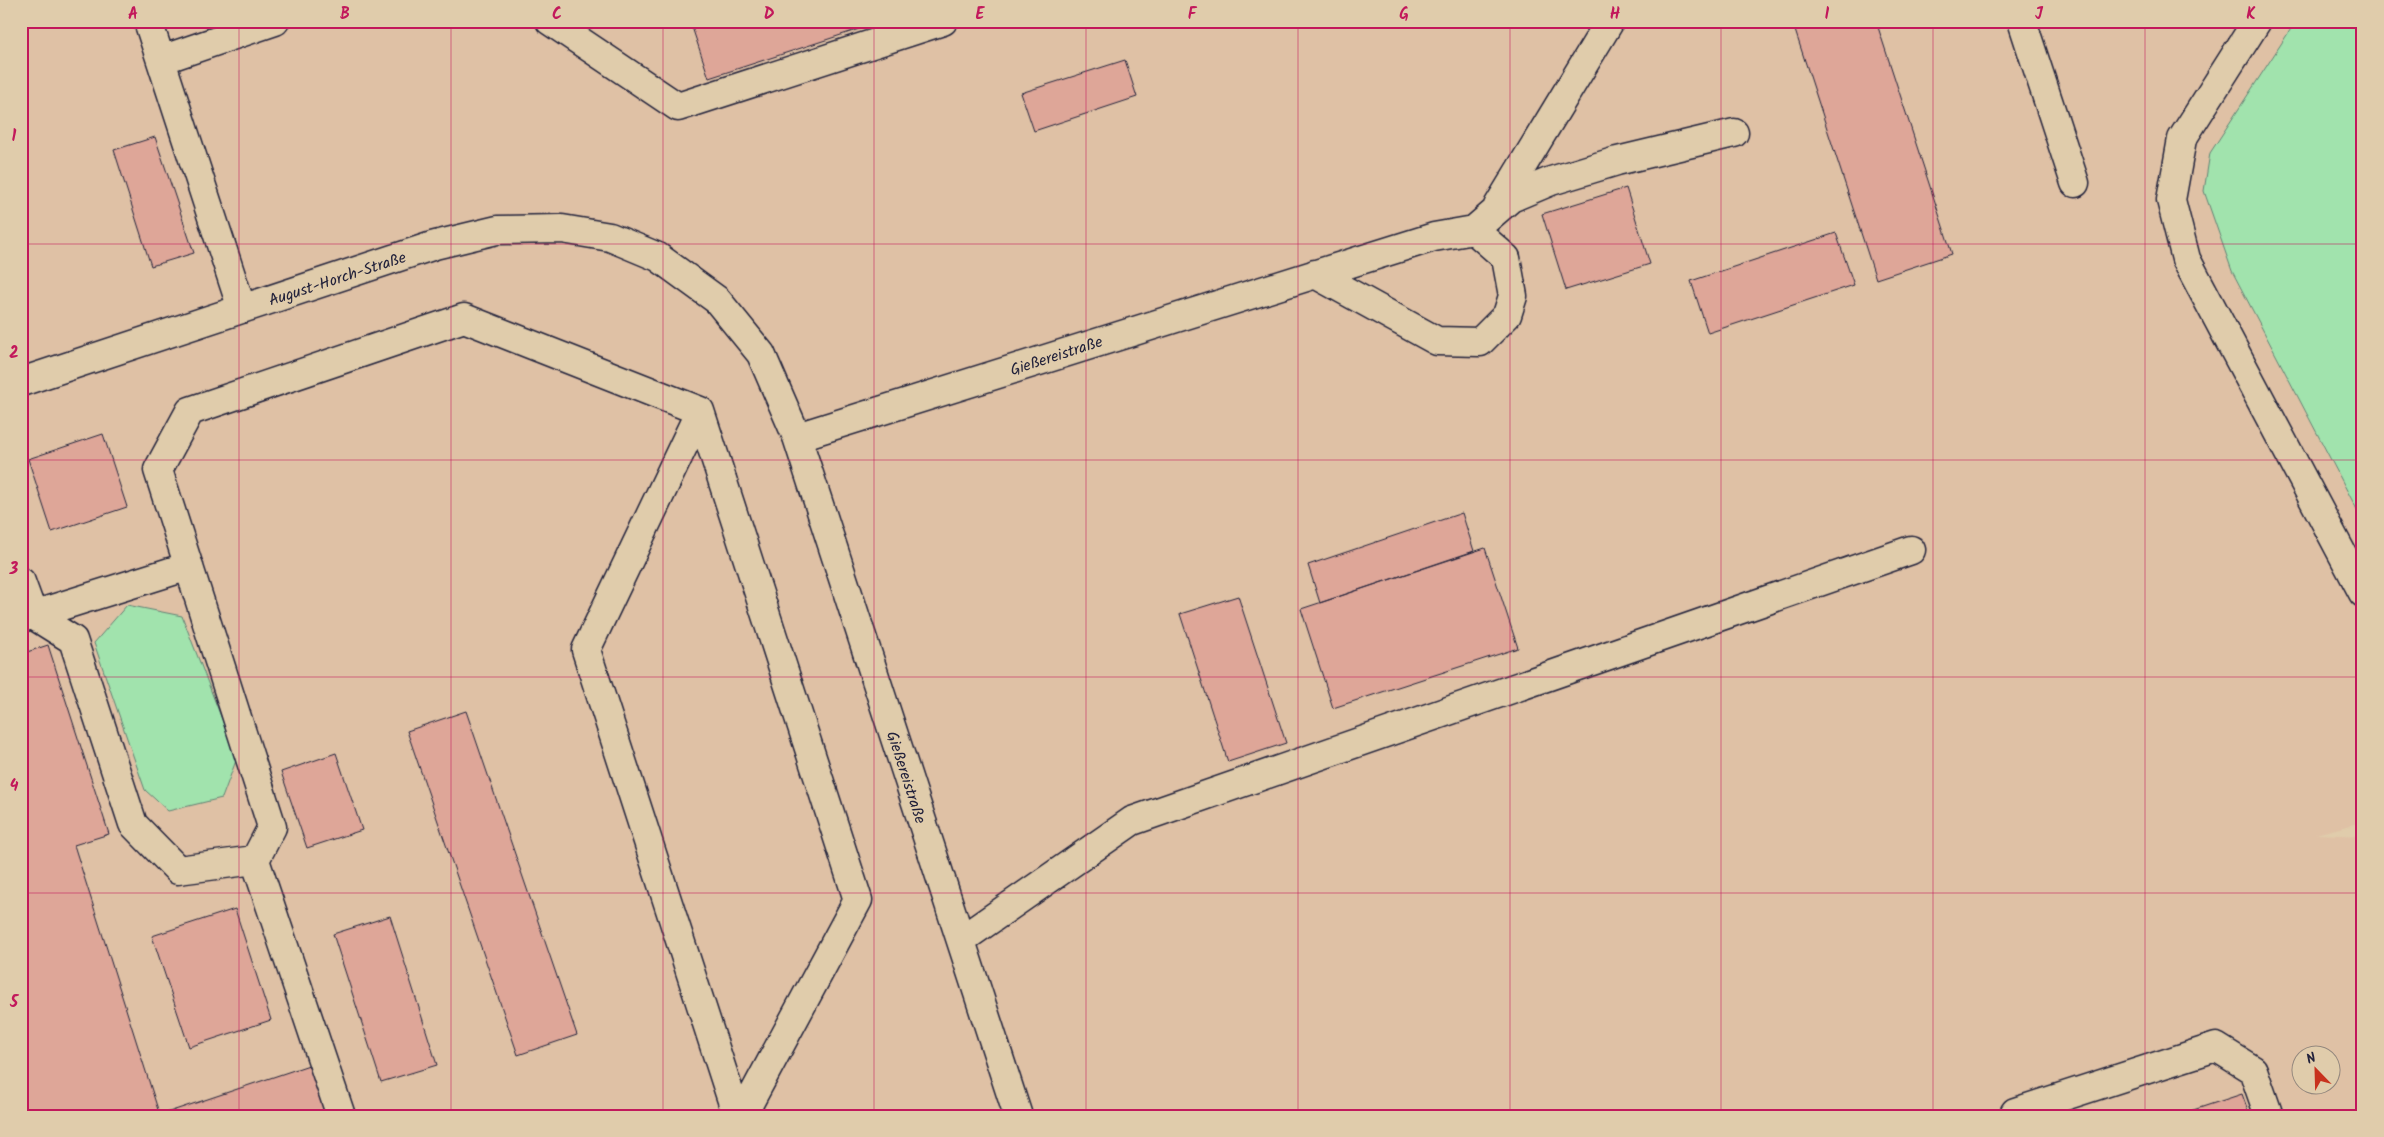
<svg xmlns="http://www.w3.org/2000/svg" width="2384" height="1137" font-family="Kalam,sans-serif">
  <rect width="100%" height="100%" fill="#e0ccab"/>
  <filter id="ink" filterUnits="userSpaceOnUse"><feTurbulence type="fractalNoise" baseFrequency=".02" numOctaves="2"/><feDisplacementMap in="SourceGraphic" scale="10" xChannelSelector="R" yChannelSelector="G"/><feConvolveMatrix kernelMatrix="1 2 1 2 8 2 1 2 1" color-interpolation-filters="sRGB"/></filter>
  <g filter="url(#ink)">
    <path fill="#dfc1a5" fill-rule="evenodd" d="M21,21H2296L2232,271L2363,521V822L2316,834L2363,836V1116H21ZM2302,1054H2332V1084H2302Z"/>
    <path fill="#a1e3ad" stroke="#628274" d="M2296,21H2363V521L2232,271L2204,191L2210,153Z
      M127,605L182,616L237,758L222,798L168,811L145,790L94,643Z"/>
    <path fill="#dea698" stroke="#22223b" d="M690,21H884L709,78Z
      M1792,21H1876L1952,254L1876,279Z
      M1125,60L1137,97L1034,131L1021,93Z
      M155,137L194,253L151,266L114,150Z
      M1626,188L1650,264L1566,290L1542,214Z
      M1836,233L1854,285L1708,333L1691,281Z
      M103,434L127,507L52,532L28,459Z
      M1462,513L1474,551L1320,603L1308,565Z
      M1485,548L1518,648L1333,708L1301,609Z
      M1238,596L1286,743L1228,762L1180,614Z
      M48,645L109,834L74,845L160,1116H21V654Z
      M466,711L577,1035L518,1055L407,731Z
      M336,753L362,830L307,848L281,772Z
      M235,909L271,1020L189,1047L152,936Z
      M390,916L437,1065L381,1082L333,934Z
      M312,1064L329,1116H160V1115Z
      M2242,1094L2250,1116H2175Z
      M492,1112L493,1116H480Z"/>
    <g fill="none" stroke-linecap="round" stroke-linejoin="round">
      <g stroke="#22223b" stroke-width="31">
        <path id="minor" d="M148,21L242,309
          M550,21L678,107L943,21
          M2022,21L2075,183
          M2257,21L2182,139L2171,200L2186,259L2363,593
          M161,60L275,21
          M1498,206L1610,21
          M1474,230L1511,198L1551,181L1617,161L1734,133
          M21,382L435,245L497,230L562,229L610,237L658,257L717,300L761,354L797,437L1018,1116
          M700,411L858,900L742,1116
          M797,437L1434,237L1474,230L1506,258L1513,296L1507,315L1480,342L1437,341L1315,274
          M21,582L33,615L21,618
          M33,615L73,640L133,824L178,870L255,860
          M33,615L189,566
          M961,940L1132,821L1911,550
          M341,1116L255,860L272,827L158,470L190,411L464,318L700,411L586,650L737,1116
          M2013,1116L2015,1112L2216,1047L2253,1070L2269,1116"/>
      </g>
      <use href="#minor" stroke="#e0ccab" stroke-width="28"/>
    </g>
  </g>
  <path fill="none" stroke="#c2185b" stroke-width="1" stroke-opacity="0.55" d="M239,21V1116M451,21V1116M663,21V1116M874,21V1116M1086,21V1116M1298,21V1116M1510,21V1116M1721,21V1116M1933,21V1116M2145,21V1116M21,244H2363M21,460H2363M21,677H2363M21,893H2363"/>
  <g text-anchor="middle" stroke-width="4" stroke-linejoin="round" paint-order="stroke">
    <g font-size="16" fill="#22223b" stroke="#e0ccab">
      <text transform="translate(337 278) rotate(-18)" y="6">August-Horch-Straße</text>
      <text transform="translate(1056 355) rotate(-18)" y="6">Gießereistraße</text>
      <text transform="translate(907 777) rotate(72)" y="6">Gießereistraße</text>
    </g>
  </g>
  <rect width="2384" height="1137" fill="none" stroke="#e0ccab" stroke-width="55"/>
  <g transform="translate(2316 1070) rotate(337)"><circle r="24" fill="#e0ccab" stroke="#94887e"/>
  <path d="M0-4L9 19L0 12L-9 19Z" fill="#c8321e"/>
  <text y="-8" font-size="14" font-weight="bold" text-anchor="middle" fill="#22223b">N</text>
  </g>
  <rect x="28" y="28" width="2328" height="1082" fill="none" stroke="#c2185b" stroke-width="2"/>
  <g font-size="16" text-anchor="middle" font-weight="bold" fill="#c2185b">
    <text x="133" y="19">A</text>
    <text x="345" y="19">B</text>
    <text x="557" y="19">C</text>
    <text x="769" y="19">D</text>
    <text x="980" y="19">E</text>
    <text x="1192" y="19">F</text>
    <text x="1404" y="19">G</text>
    <text x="1615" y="19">H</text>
    <text x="1827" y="19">I</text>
    <text x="2039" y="19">J</text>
    <text x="2251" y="19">K</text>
    <text x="14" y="141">1</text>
    <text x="14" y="358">2</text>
    <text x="14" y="574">3</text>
    <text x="14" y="791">4</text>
    <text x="14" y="1007">5</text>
  </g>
</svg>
